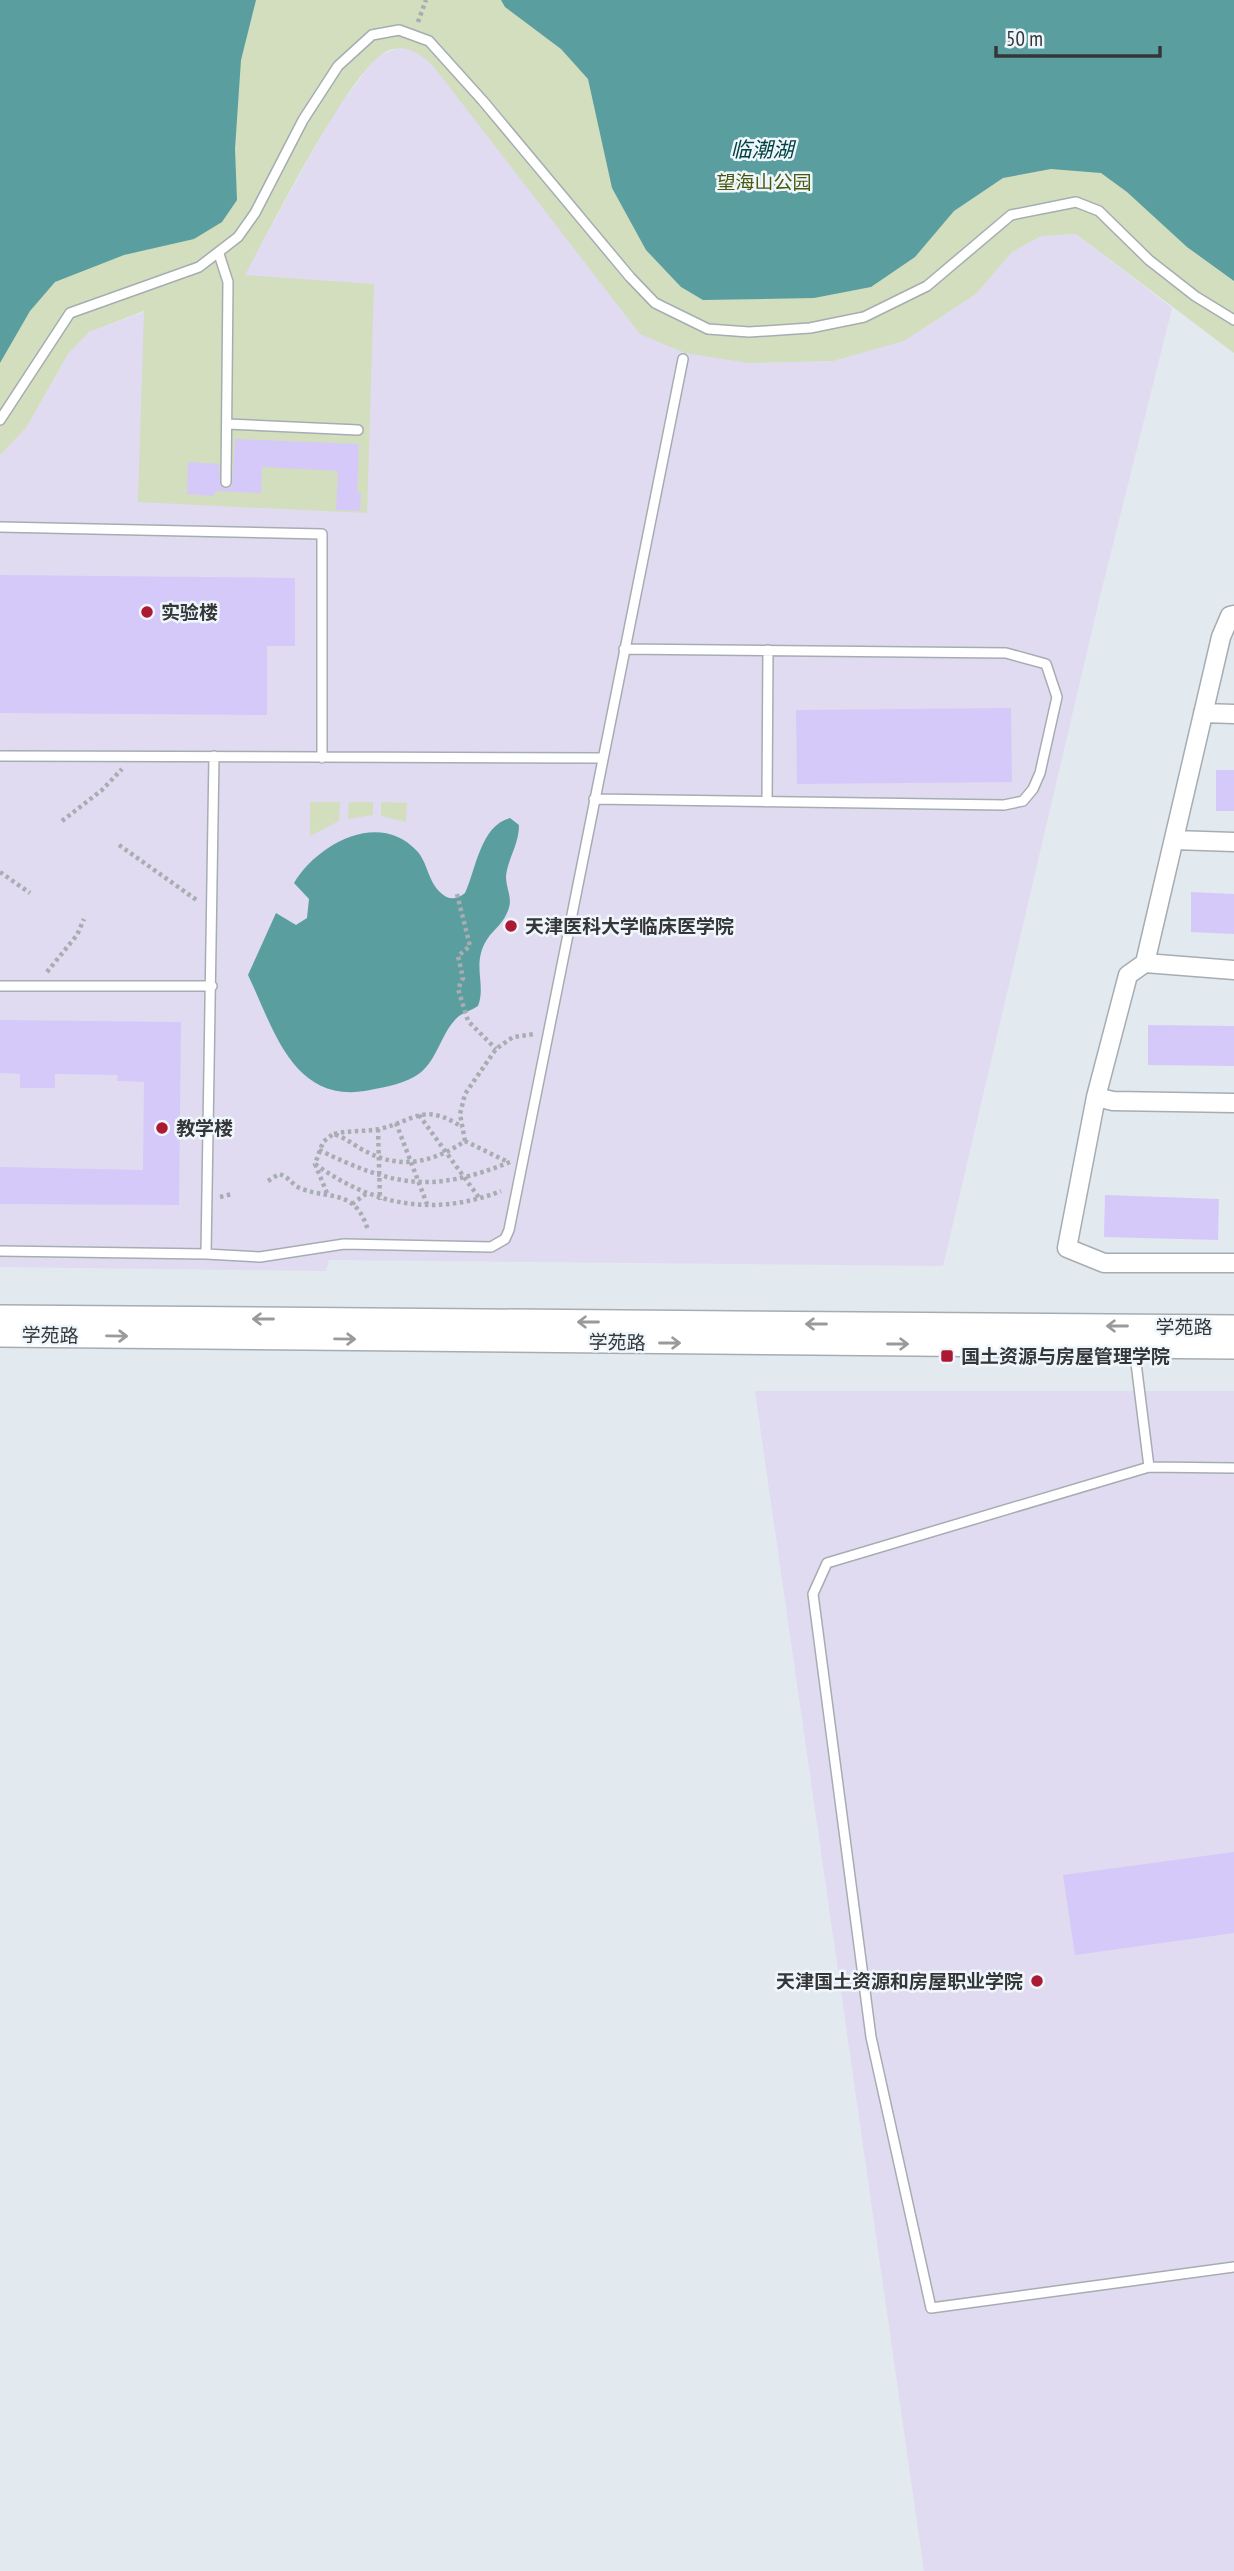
<svg xmlns="http://www.w3.org/2000/svg" width="1234" height="2571" font-family="'PT Sans Narrow','Noto Sans SC',sans-serif">
  <rect width="100%" height="100%" fill="#e2e9ef"/>
  <path fill="#e0dbf0" d="M399,48L412,49L424,57L749,363L833,361L904,341L976,294L1012,252L1041,236L1076,234L1172,308L1101,592L943,1266L329,1260L326,1271L0,1267V455L26,428L68,354L89,332L244,276L332,116L376,57Z
    M755,1391H1234V2571H924Z"/>
  <path fill="#d2debd" d="M0,0H1234V353L1076,234L1041,236L1012,252L976,294L904,341L833,361L749,363L685,353L640,334L434,67C421,54 407,43 387,51C350,68 269,232 245,275L374,284L367,513L138,502L144,311L89,332L68,354L26,428L0,455Z
    M310,802H340L339,821L310,836Z
    M349,802H373V815L348,819Z
    M381,802L407,803L406,822L381,816Z"/>
  <path fill="#5a9ea0" d="M0,0H256L241,60L235,149L237,200L222,222L194,239L124,255L55,282L30,311L0,363Z
    M501,0H1234V281L1187,247L1127,192L1101,173L1051,169L1003,178L954,211L915,257L871,287L814,298L703,300L681,287L646,250L612,188L588,79L561,49L505,7Z
    M510,818L519,825C519,845 508,858 506,876C506,890 514,899 507,913C500,929 487,932 481,953C476,971 485,988 478,1006C472,1010 465,1012 459,1016C442,1030 438,1059 420,1073C407,1083 386,1087 370,1090C293,1106 274,1029 248,975L276,913L296,925L307,918L309,899L294,883C316,845 379,809 417,851C428,863 428,882 441,893C448,900 457,900 465,893C476,870 480,826 510,818Z"/>
  <path fill="#d5c9fa" d="M235,439L359,444L357,492L361,493L360,511L336,510L338,471L262,467L261,493L215,491L214,496L187,494L188,462L219,464L220,485L225,489L232,486Z
    M0,575L295,578V646H267V715L0,713Z
    M1011,708L1012,782L797,784L796,710Z
    M1216,770H1234V811H1216Z
    M1191,892L1234,894V934L1191,932Z
    M0,1020L181,1022L179,1205L0,1204V1167L143,1170L144,1082L117,1081L118,1075L55,1074V1088H20V1074L0,1073Z
    M1148,1025L1234,1026V1066L1148,1065Z
    M1105,1195L1219,1199L1218,1240L1104,1237Z
    M1234,1852V1933L1075,1955L1063,1875Z"/>
  <g fill="none" stroke-linecap="round" stroke-linejoin="round">
    <g stroke="#a6adb2" stroke-width="12">
      <path id="service" d="M219,254L228,282L226,482
        M0,420L70,313L199,267L238,237L255,213L303,120L338,66L372,35L399,30L429,41L483,101L630,277L655,303L708,329L749,332L810,328L864,317L927,286L1011,215L1076,202L1099,211L1149,260L1195,296L1234,320
        M227,424L358,430
        M0,527L322,534V758
        M0,756L602,758
        M594,799L1004,805L1023,801L1033,789L1040,773L1057,697L1046,664L1006,653L624,649
        M767,802L768,650
        M0,986H212
        M0,1251L206,1254L214,756
        M206,1254L260,1257L344,1244L491,1247L505,1239L509,1230L683,359
        M1134,1347L1149,1467
        M1234,1468L1149,1467L827,1563L813,1594L871,2037L931,2308L1234,2267"/>
    </g>
    <g stroke="#a6adb2" stroke-width="21">
      <path id="minor" d="M1203,713L1234,714
        M1174,840L1234,842
        M1145,963L1221,637L1230,616L1234,615
        M1234,970L1145,963L1128,975L1096,1097L1067,1248L1104,1263H1234
        M1096,1097L1113,1101L1234,1103"/>
    </g>
    <g stroke="#a6adb2" stroke-width="26">
      <path id="tertiary" d="M0,1317L1234,1327
        M0,1335L1234,1347"/>
    </g>
    <path stroke="#a8adb2" stroke-width="4.5" stroke-dasharray="3.5 3.5" stroke-linecap="butt" d="M418,22L426,0
      M62,821L102,790L122,769
      M119,845L198,901
      M0,872L30,893
      M457,894L470,946L458,956L463,978L458,989L468,1021L496,1049
      M47,972L77,935L84,919
      M419,1115L480,1199
      M396,1123L427,1204
      M378,1129L380,1200
      M334,1134C349,1130 364,1132 379,1129C417,1120 423,1102 462,1127
      M465,1141L460,1114L465,1094L496,1049L513,1037L534,1034
      M319,1150C394,1186 431,1194 510,1162
      M315,1164C373,1206 435,1217 501,1191
      M268,1181L279,1174C290,1177 291,1185 302,1189C333,1200 355,1189 368,1230
      M327,1193L315,1164L323,1142L333,1134C345,1137 356,1147 367,1152C401,1170 434,1162 465,1141L508,1162
      M220,1197L232,1194
      M352,1204L366,1194"/>
    <use href="#service" stroke="#fff" stroke-width="9"/>
    <use href="#minor" stroke="#fff" stroke-width="18"/>
    <use href="#tertiary" stroke="#fff" stroke-width="23"/>
  </g>
  <defs><path id="oneway-shaft" d="M-6 0H5M1.5-3L5.5 0L1.5 3" fill="none" stroke-width="1.6" stroke-linecap="round" stroke-linejoin="round" transform="scale(1.75)"/></defs>
  <g stroke="#9a9a9c">
    <use href="#oneway-shaft" transform="translate(263 1319) rotate(-180)"/>
    <use href="#oneway-shaft" transform="translate(588 1322) rotate(-180)"/>
    <use href="#oneway-shaft" transform="translate(816 1324) rotate(-180)"/>
    <use href="#oneway-shaft" transform="translate(1117 1326) rotate(-180)"/>
    <use href="#oneway-shaft" transform="translate(117 1336) rotate(1)"/>
    <use href="#oneway-shaft" transform="translate(345 1339) rotate(1)"/>
    <use href="#oneway-shaft" transform="translate(670 1343)"/>
    <use href="#oneway-shaft" transform="translate(898 1344)"/>
  </g>
  <g fill="#ad1833" stroke="#f0f7fc" stroke-width="2.5">
    <circle cx="147" cy="612" r="7"/>
    <circle cx="511" cy="926" r="7"/>
    <circle cx="162" cy="1128" r="7"/>
    <rect x="940" y="1349" width="14" height="14" rx="3.5"/>
    <circle cx="1037" cy="1981" r="7"/>
  </g>
  <g text-anchor="middle" stroke-width="5" stroke-linejoin="round" paint-order="stroke">
    <g font-size="19" fill="#485a0e" stroke="#f0f7fc">
      <text x="764" y="189">望海山公园</text>
    </g>
    <g font-size="19" font-weight="bold" fill="#343638" stroke="#f0f7fc" text-anchor="start">
      <text x="161" y="619">实验楼</text>
      <text x="525" y="933">天津医科大学临床医学院</text>
      <text x="176" y="1135">教学楼</text>
      <text x="961" y="1363">国土资源与房屋管理学院</text>
      <text x="1023" y="1988" text-anchor="end">天津国土资源和房屋职业学院</text>
    </g>
    <g font-size="19" fill="#343638" stroke="#f0f7fc">
      <text x="1184" y="1334">学苑路</text>
      <text transform="translate(50 1335) rotate(1)" y="7">学苑路</text>
      <text transform="translate(617 1342) rotate(1)" y="7">学苑路</text>
    </g>
    <g font-size="21" font-style="italic" fill="#004244" stroke="#f0f7fc">
      <text x="762" y="157">临潮湖</text>
    </g>
  </g>
  <path d="M996 46v10h164v-10" fill="none" stroke="#343638" stroke-width="3.5"/>
  <text x="1006" y="46" font-size="21" fill="#343638" stroke="#f0f7fc" stroke-width="5" paint-order="stroke">50 m</text>
</svg>
